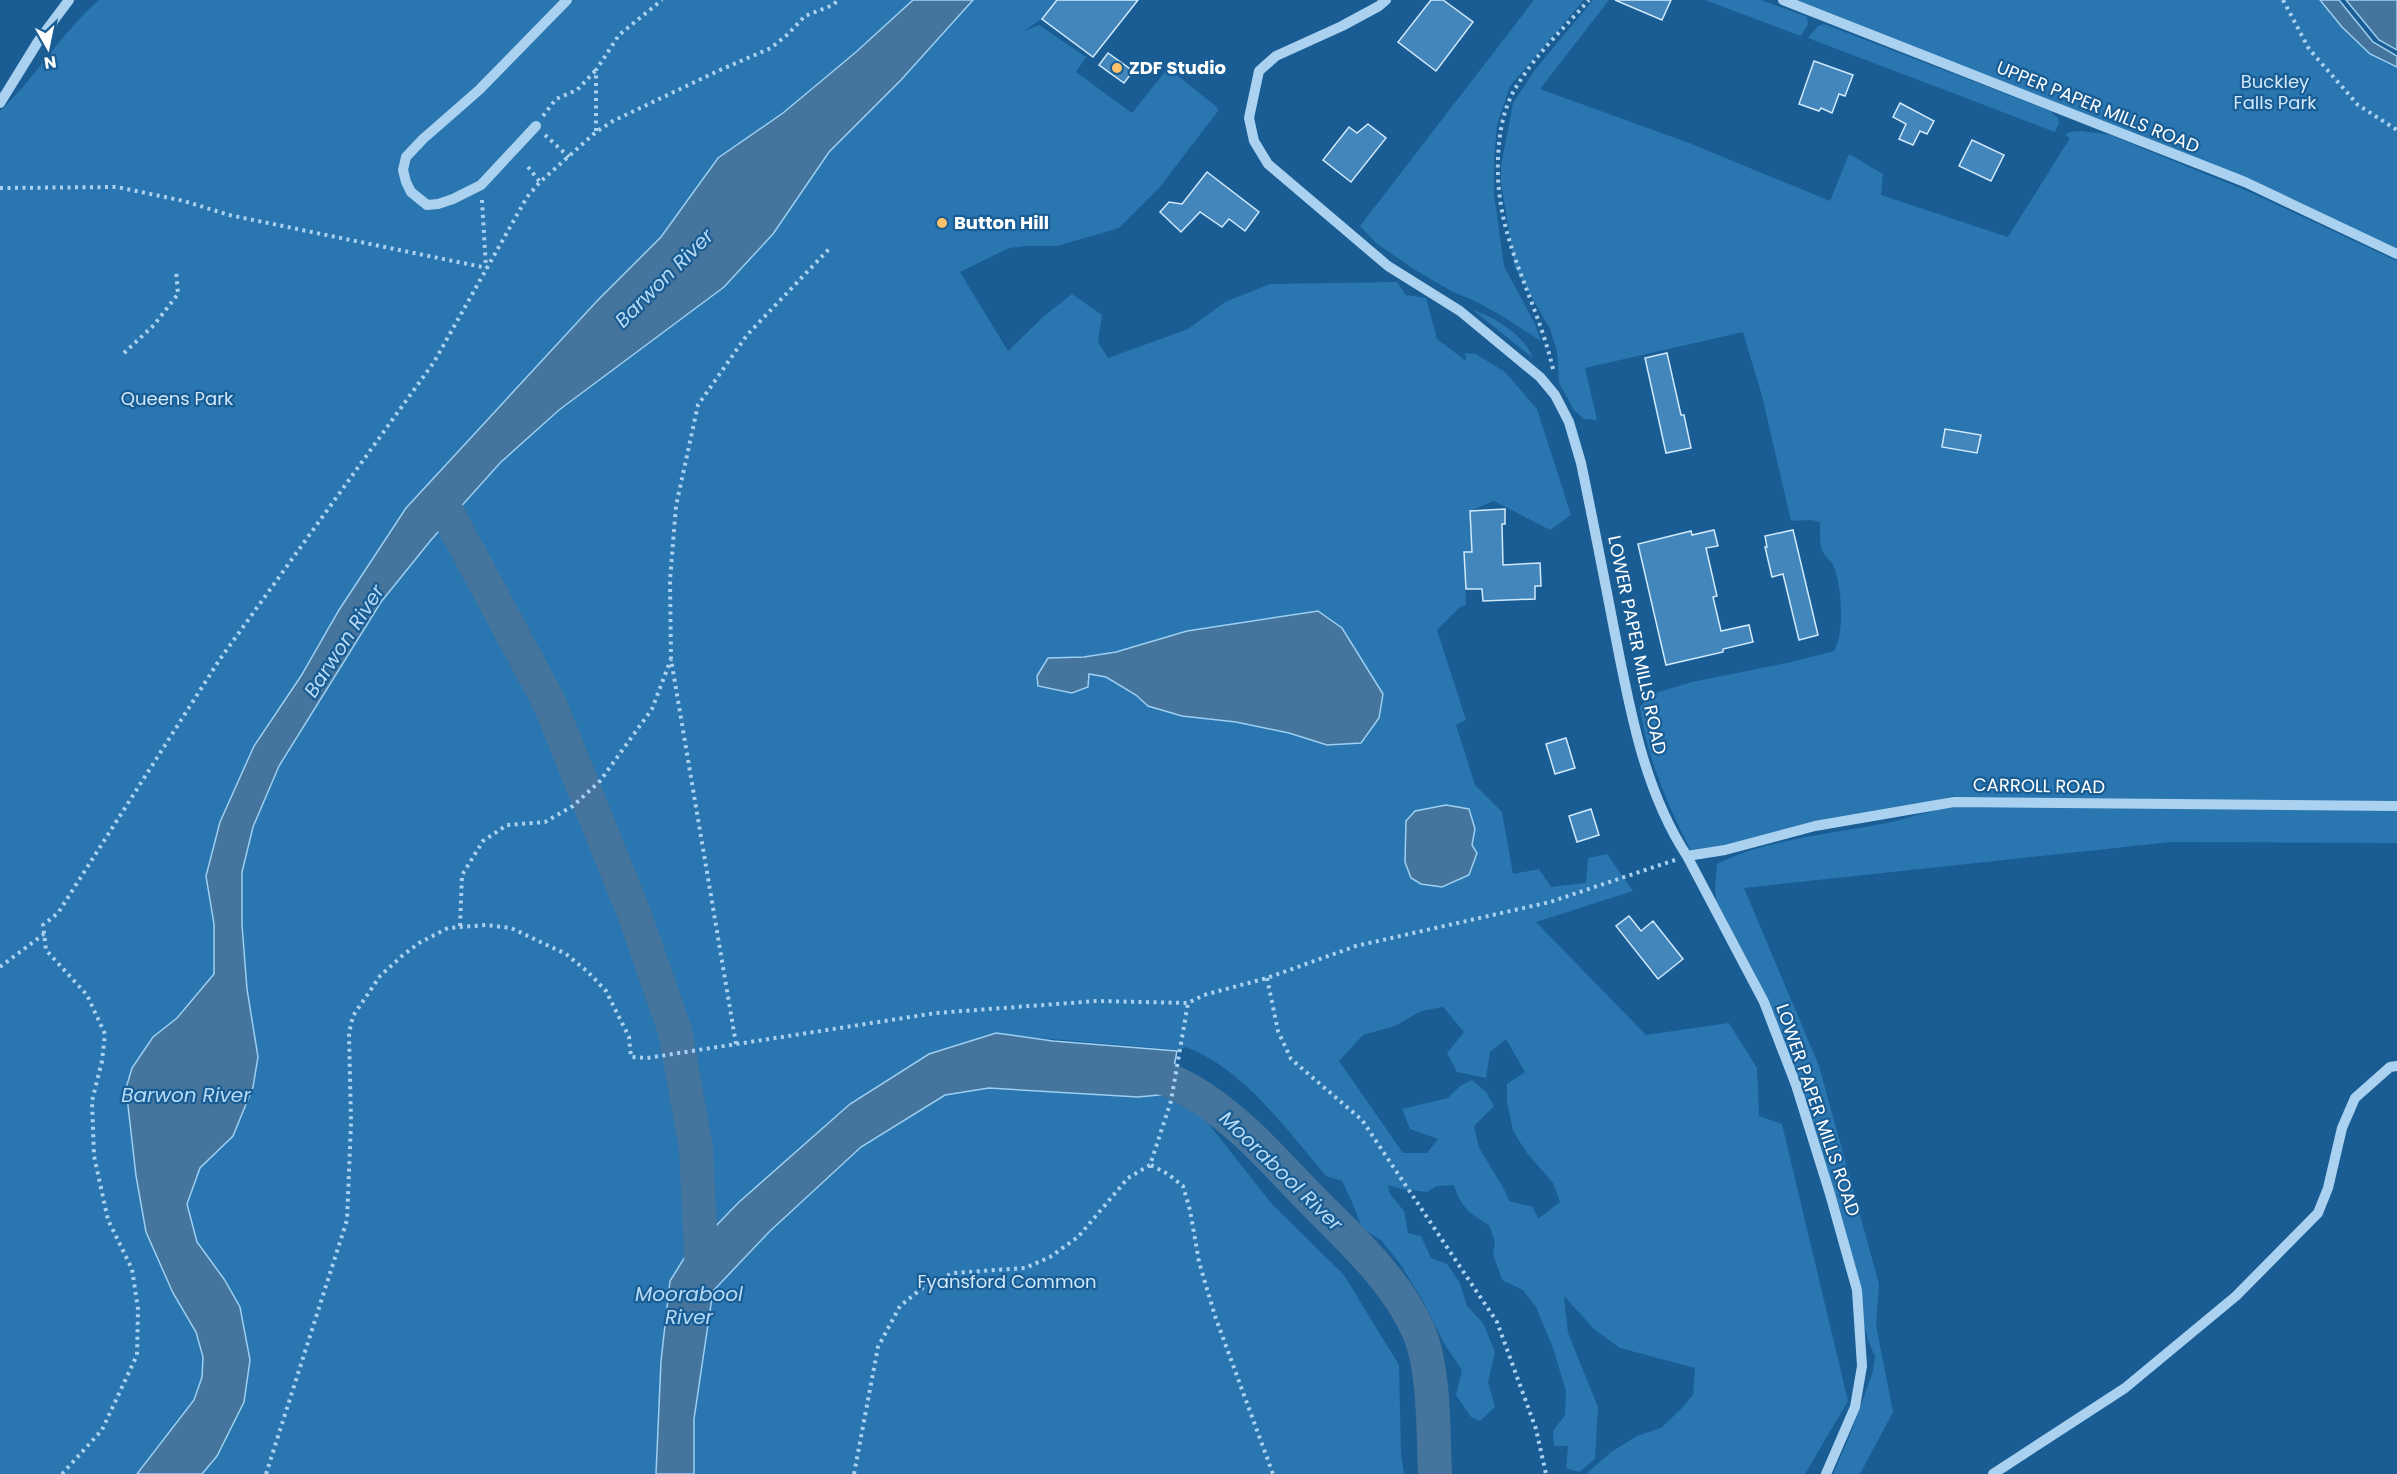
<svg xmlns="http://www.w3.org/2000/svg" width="2397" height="1474" font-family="Poppins,sans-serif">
  <rect width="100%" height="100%" fill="#195d94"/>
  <path fill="#2976b0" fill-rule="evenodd" d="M99,0H913L856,52L783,113L718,158L661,237L597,301L406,508L339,610L301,676L254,746L220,822L206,876L214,924V974L177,1018L153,1037L173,1293L196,1332L203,1357L202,1377L194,1400L137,1474H0V111C36,77 61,33 99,0Z
    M973,0H1057L1042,19L1022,32L1039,25L1086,57L1076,72L1132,113L1168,68L1217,107L1218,111L1159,188L1119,228L1057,246H1025L1009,248L960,272L1008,351L1043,317L1072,294L1102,315L1098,342L1108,358L1188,329L1225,302L1270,284L1397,282L1406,295L1426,298L1437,339L1466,361L1465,353L1476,354L1505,372L1537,409L1571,515L1550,530L1494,501L1470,511L1472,539L1477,552H1464L1466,605L1460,607L1437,630L1466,720L1456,725L1475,785L1502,812L1513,874L1539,869L1551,887L1586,883L1588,858L1607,854L1633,891L1536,922L1646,1035L1729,1023L1757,1068L1759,1116L1782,1124L1848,1401L1805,1474H1586L1611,1452L1637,1436L1661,1428L1680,1410L1693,1395L1695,1368L1620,1348L1595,1330L1564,1296L1568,1333L1598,1407L1595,1459L1579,1472L1566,1468L1568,1446H1554L1553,1431L1565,1415L1566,1391L1553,1348L1536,1307L1523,1290L1502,1280L1493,1254L1495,1242L1489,1225C1470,1214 1460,1206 1454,1185L1437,1186L1427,1192L1401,1189L1388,1185L1390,1194L1404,1211L1408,1233L1421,1236L1431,1258L1447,1264L1460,1283L1467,1306L1483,1323L1495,1352L1488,1382L1495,1407L1480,1421L1471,1417L1456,1395L1462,1370L1445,1345L1424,1303L1401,1265L1381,1240L1362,1228L1352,1202L1342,1181L1326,1176C1286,1129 1245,1070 1186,1047L1179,1050L992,1034L850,1104L738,1203L683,1260L661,1361L656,1474H202L217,1456L224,1279L197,1242L187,1205L200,1168L233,1136L253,1087L242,925V872L253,827L279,766L381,602L431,540L500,463L559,410L724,287L773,234L829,152L901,80ZM1443,1007L1464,1032L1447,1053L1457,1072L1486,1078L1490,1052L1506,1039L1525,1072L1507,1084V1102L1513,1131L1527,1153L1553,1183L1560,1202L1538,1219L1533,1207L1509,1201L1504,1189L1479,1148L1474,1126L1494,1106L1486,1092L1472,1080L1460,1086L1448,1098L1402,1109L1410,1129L1438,1139L1427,1153H1403L1339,1061L1363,1035L1395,1026L1421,1011Z
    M1534,0H1584L1510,86L1497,125L1494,161V194L1504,266L1535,324L1541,341L1502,316L1475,301L1453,292L1415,270L1376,243L1360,226Z
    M1593,0H1609L1540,89L1689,143L1830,201L1849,154L1883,174L1881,195L2008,237L2070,138L2065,135L2070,132L2082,131L2110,135L2252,193L2397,261V843L2171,842L1744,888L1819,1066L1879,1284L1876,1325L1893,1412L1860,1474H1833L1850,1435L1873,1371L1875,1356L1868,1340L1772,1011L1755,974L1716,900L1715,888L1717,864C1762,840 1841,832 1892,822C1913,817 1933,809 1955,807L1954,796L1865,819L1694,857C1670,810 1647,760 1640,707L1652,694L1692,682L1791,662L1834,651C1845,633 1842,584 1833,565C1830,559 1824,556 1822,550C1819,541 1820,532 1820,522L1811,520L1791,521L1762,396L1743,332L1585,368L1597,420L1584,419L1574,410L1559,383L1557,351L1550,329L1515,268L1501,183V166L1513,103L1534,71Z
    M1705,0H1761L1805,16L1807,17L1808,24L1801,36Z
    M1780,0H2320L2397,66V257L2241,179Z
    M1824,24L2050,111L2058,118L2059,123L2055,132L1808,38L1818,26Z
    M1473,310C1495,317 1525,336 1533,358Z
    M989,1088L1138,1097L1169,1094L1201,1114L1271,1203L1344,1275L1399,1365L1401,1454L1404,1474H694V1419L713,1291L769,1232L861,1147L945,1095Z"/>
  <path fill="#45759c" stroke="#9dcff2" stroke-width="1.5" d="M913,0H973L901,80L829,152L773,234L724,287L559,410L500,463L431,540L381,602L279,766L253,827L242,872V925L247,989L258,1057L253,1087L233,1136L200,1168L187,1204L197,1242L224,1279L240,1307L250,1360L244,1402L217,1456L202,1474H137L194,1400L202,1377L203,1357L196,1332L173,1293L146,1232L136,1176L126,1088L132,1068L153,1037L177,1018L214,974V924L206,876L220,822L254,746L301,676L339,610L406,508L597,301L661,237L718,158L783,113L856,52Z
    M2320,0H2339L2373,42L2397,56V67L2370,54L2342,27Z
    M2346,0H2397V50L2379,40Z
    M1318,611L1342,628L1383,694L1379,718L1361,743L1327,745L1289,733L1236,722L1182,716L1148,706L1136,695L1106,677L1089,674L1088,687L1072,693L1038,686L1037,676L1048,658L1084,657L1116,652L1187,631Z
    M1446,805L1469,809L1475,829L1472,845L1477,853L1469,875L1442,887L1421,884L1411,878L1405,862L1406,821L1415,811Z
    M996,1033L1053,1041L1177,1051L1169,1094L1138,1097L989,1088L945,1095L861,1147L769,1232L713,1291L694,1419V1474H656L661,1361L670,1281L683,1260L738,1203L850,1104L929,1054Z"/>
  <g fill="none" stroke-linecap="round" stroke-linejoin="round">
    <path stroke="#45759c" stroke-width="34" d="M441,501L549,702L635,916L675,1031L696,1148L702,1272
      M1127,1069C1154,1072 1179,1083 1202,1098C1243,1125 1275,1162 1309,1197C1349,1238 1394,1277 1418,1330C1435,1368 1433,1432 1435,1474"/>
  </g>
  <path fill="#4286bb" stroke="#d1e9fb" stroke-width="1.5" d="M1057,0H1138L1093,57L1042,19Z
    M1431,0H1443L1473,22L1436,71L1398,42Z
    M1615,0H1671L1662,20Z
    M1108,53L1133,71L1124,83L1099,65Z
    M1814,61L1853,75L1845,96L1839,94L1832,113L1821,108L1819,111L1799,104Z
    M1900,103L1934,121L1927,134L1920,131L1913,145L1899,139L1906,124L1893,117Z
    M1368,124L1386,138L1351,182L1323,160L1349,127L1357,133Z
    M1972,140L2004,155L1991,181L1959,166Z
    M1207,172L1259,212L1245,231L1229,219L1222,227L1200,212L1181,232L1160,212L1169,202L1182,204Z
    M1667,353L1681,415H1684L1691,448L1666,453L1645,358Z
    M1945,429L1981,435L1977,453L1942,447Z
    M1505,509V524H1502L1503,565L1540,563L1541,586H1535V599L1483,601L1482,589H1466L1464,552H1472L1470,511Z
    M1714,530L1718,546L1706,548L1717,596L1713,597L1721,631L1749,625L1753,642L1723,649V652L1666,665L1638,544L1691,531L1692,535Z
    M1793,530L1818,635L1799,640L1783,574L1772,577L1765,547H1767L1765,536Z
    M1566,738L1575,768L1555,774L1546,744Z
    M1591,809L1599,835L1577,842L1569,816Z
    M1629,916L1641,931L1653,921L1683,959L1658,979L1616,926Z"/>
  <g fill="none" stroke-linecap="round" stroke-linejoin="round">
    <path stroke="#aad2f0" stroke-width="4" stroke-dasharray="3 4.5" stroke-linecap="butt" d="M2283,0L2309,49L2358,105L2397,130
      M543,116L556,99L577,90L595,71
      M596,131V70L619,35L662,0
      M545,135L569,157
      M528,167L540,182
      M0,188L117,187L184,201L229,215L487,268
      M482,200L486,268
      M124,353L154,325L178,294L176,270
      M1553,369C1534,288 1490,233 1499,144C1501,123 1506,102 1518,84C1537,53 1565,27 1589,0
      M460,926L462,875L483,841L507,825L545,822L573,806L600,781L652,709L671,659
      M0,967L44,934
      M1267,978L1278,1031L1291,1059L1362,1120L1497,1322L1536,1429L1546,1474
      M736,1044L671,659L670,580L676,506L698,405L747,335L829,249
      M1151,1165L1168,1174L1183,1186L1190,1210L1199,1262L1215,1316L1273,1474
      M62,1474L102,1430L137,1355L138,1309L132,1269L108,1220L94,1156L92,1101L102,1061L105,1034L87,995L46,950L43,925L58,913L220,659L434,362L527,197L540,182L596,132L613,121L720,70L771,48L788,34L805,16L833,5L838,0
      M266,1474L347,1220L351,1123L349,1033L353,1016L380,976L402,956L419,943L448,928L486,925L511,928L566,954L588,972L606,991L629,1037L631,1057L647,1058L936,1013L1097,1001L1188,1003L1204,995L1267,978L1356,946L1550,902L1675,860
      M854,1474L878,1347L900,1306L926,1285L953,1273L1025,1268L1050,1257L1078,1237L1128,1178L1150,1165L1171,1101L1188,1003"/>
    <path stroke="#aad2f0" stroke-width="10" d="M1386,0L1379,6L1342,26L1276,56L1259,71L1249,118L1254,141L1268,164L1388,266L1460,311L1540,377L1555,395L1569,422L1581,463C1593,520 1604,577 1615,634C1630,710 1644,790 1687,856L1764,1002L1796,1085L1830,1194L1857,1290L1862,1366L1855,1407L1826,1474
      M1783,0L2245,182L2397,254
      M0,103L39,40L69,0
      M536,126L481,185L453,199L438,204L427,205L411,192L406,182L403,170L406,157L423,139L479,90L567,0
      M1687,856L1725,850L1815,826L1954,802L2397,806
      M1993,1474L2125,1388L2236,1296L2318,1213L2328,1188L2342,1128L2355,1098L2390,1067L2397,1066"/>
  </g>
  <g fill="#ffc269" stroke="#195d94" stroke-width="2">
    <circle cx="1117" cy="68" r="6"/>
    <circle cx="942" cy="223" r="6"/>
  </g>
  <g text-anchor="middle" stroke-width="4.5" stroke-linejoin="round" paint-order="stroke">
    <g font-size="18" font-weight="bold" fill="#fff" stroke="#195d94" text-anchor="start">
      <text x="1129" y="74">ZDF Studio</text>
      <text x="954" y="229">Button Hill</text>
    </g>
    <g font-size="18" fill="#d1e9fb" stroke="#195d94">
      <text x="2275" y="88">Buckley<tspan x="2275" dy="21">Falls Park</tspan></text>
      <text x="177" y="405">Queens Park</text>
      <text x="1007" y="1288">Fyansford Common</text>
    </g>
    <g font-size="18" fill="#fff" stroke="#195d94">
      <text transform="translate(2098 107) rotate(22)" y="6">UPPER PAPER MILLS ROAD</text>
      <text transform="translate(1637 645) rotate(78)" y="6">LOWER PAPER MILLS ROAD</text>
      <text transform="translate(2039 786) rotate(1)" y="6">CARROLL ROAD</text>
      <text transform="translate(1818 1110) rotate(71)" y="6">LOWER PAPER MILLS ROAD</text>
    </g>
    <g font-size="20" font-style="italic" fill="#b6dbf7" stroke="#195d94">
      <text transform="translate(664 278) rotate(-45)" y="7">Barwon River</text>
      <text transform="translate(344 641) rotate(-57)" y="7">Barwon River</text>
      <text x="186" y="1102">Barwon River</text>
      <text transform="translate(1281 1171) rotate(44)" y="7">Moorabool River</text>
      <text x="689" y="1301">Moorabool<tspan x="689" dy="23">River</tspan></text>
    </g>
  </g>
  <g transform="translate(48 48) rotate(171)" stroke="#195d94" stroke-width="4.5" paint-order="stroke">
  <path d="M0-4.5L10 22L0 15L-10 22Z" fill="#ffffff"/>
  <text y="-9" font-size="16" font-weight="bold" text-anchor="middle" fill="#ffffff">N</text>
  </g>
</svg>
